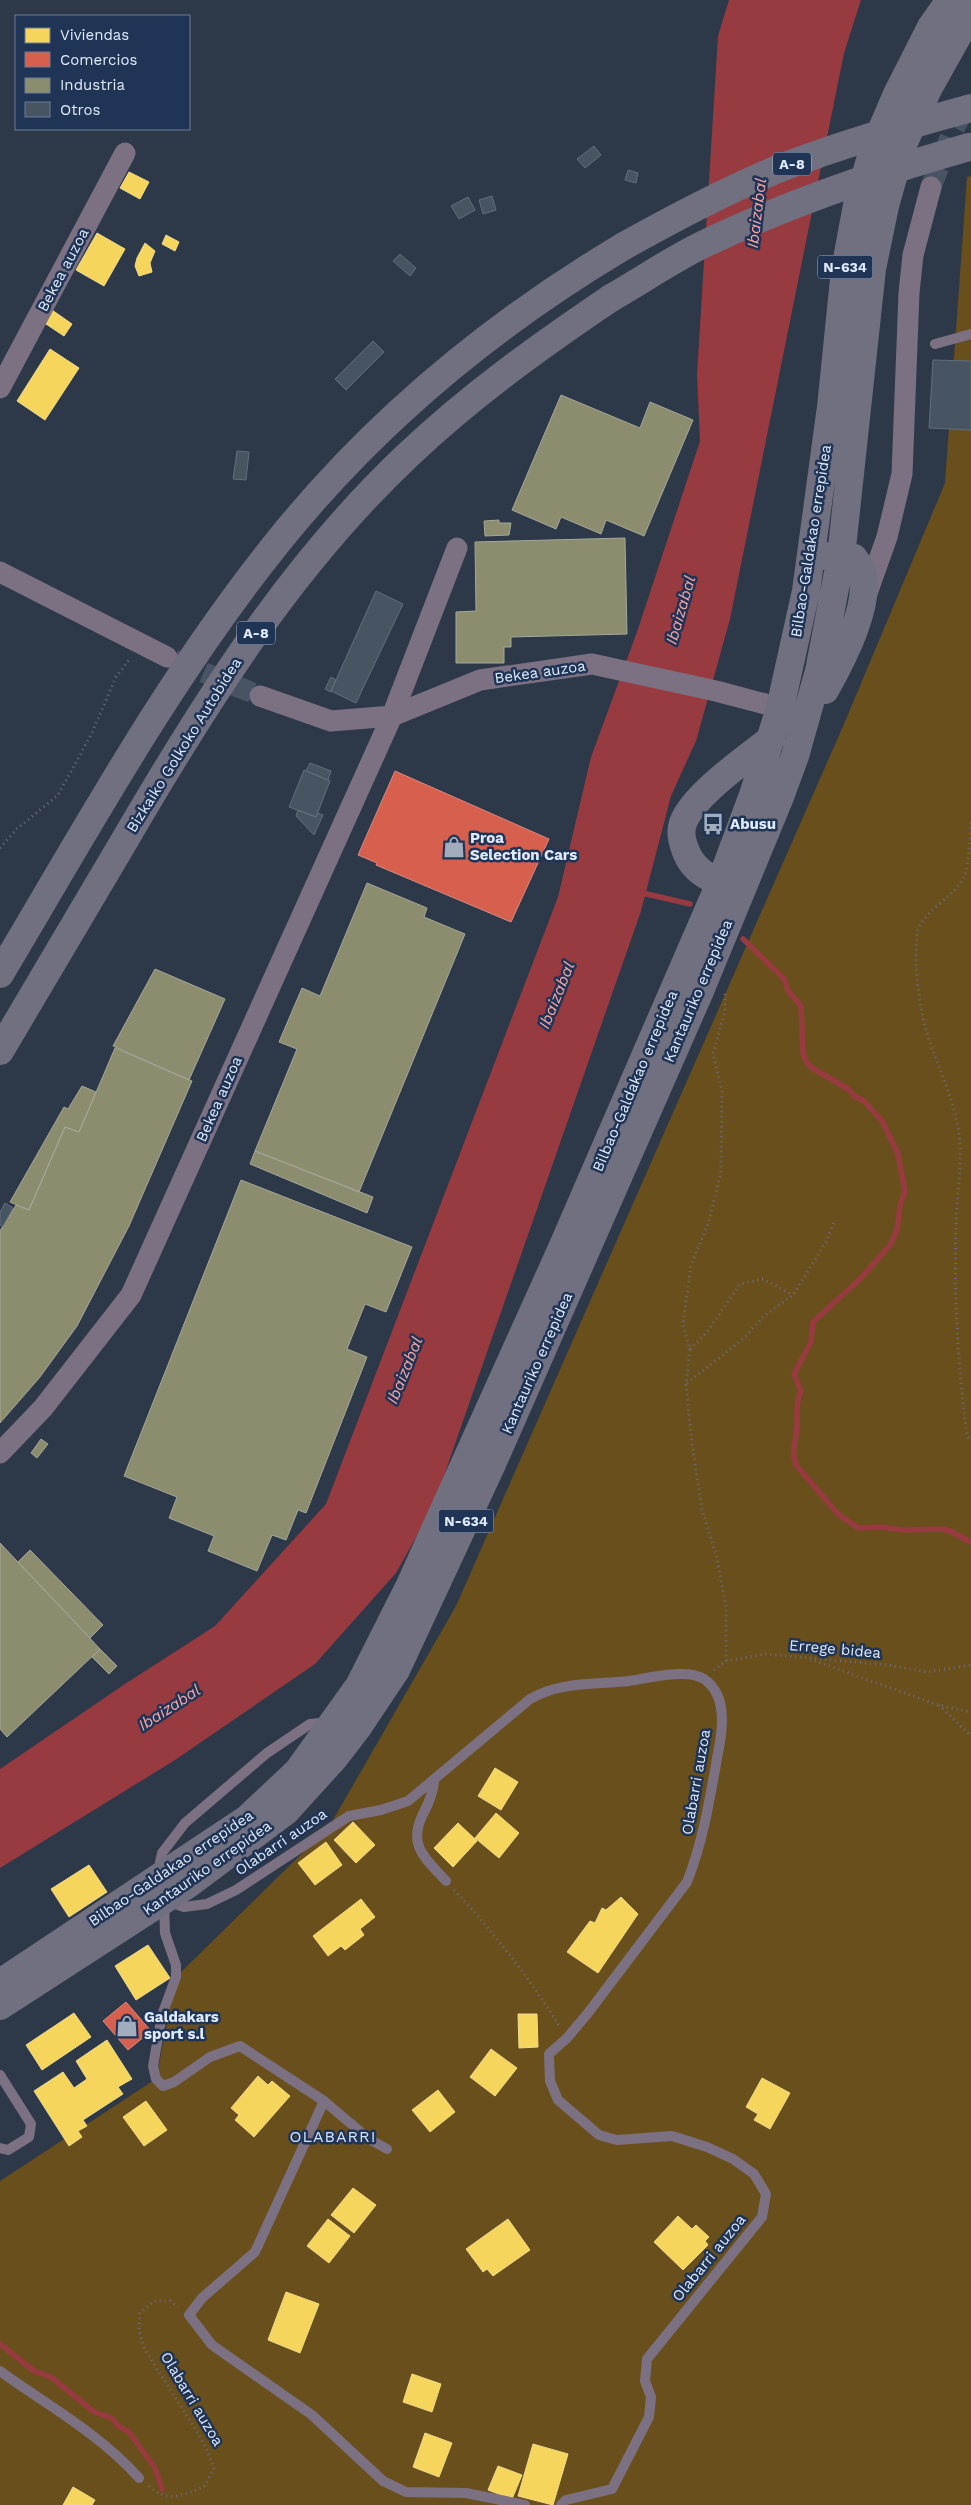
<svg xmlns="http://www.w3.org/2000/svg" width="971" height="2505" font-family="'Work Sans',sans-serif">
  <rect width="100%" height="100%" fill="#2d3849"/>
  <path fill="#694f1b" d="M971,176V2505H0V2181L156,2079L176,1977L329,1827L456,1606L844,724L945,483L967,177Z"/>
  <path fill="#973b41" d="M729,0H861L844,53L730,619L696,741L671,796L641,911L433,1507L396,1573L315,1664L175,1760L0,1868V1769L125,1684L215,1626L326,1504L558,897L591,757L637,632L700,441L697,374L718,36Z"/>
  <path fill="#f6d55c" stroke="#efdb8c" d="M129,172L149,182L140,199L120,188Z
    M97,233L125,249L104,286L76,270Z
    M166,235L179,242L175,251L162,244Z
    M145,243L155,251L150,263L152,272L139,276L135,266L137,258Z
    M52,310L72,324L64,336L43,322Z
    M50,349L79,368L45,420L17,401Z
    M495,1768L518,1782L501,1810L478,1796Z
    M496,1813L519,1833L499,1858L475,1838Z
    M353,1822L375,1845L356,1863L334,1840Z
    M458,1823L477,1841L453,1867L434,1848Z
    M326,1842L342,1865L315,1885L298,1863Z
    M89,1865L107,1892L69,1917L51,1889Z
    M621,1897L638,1914L598,1973L567,1952L590,1921L595,1923L602,1908L606,1910Z
    M361,1899L375,1917L360,1929L364,1935L345,1950L341,1946L328,1956L313,1936Z
    M148,1945L170,1978L136,2000L115,1966Z
    M74,2013L91,2037L42,2070L26,2045Z
    M518,2014H537L538,2047L519,2048Z
    M107,2040L132,2079L118,2087L123,2094L83,2120L87,2126L78,2131L82,2137L69,2146L34,2091L63,2072L74,2088L87,2079L76,2061Z
    M491,2049L517,2068L495,2096L470,2077Z
    M258,2076L268,2085L272,2081L290,2096L254,2137L235,2120L239,2115L231,2108Z
    M762,2078L790,2093L770,2129L754,2120L758,2114L746,2107Z
    M438,2090L455,2112L430,2132L412,2110Z
    M146,2101L167,2130L144,2146L123,2117Z
    M353,2188L376,2205L354,2233L331,2215Z
    M678,2216L692,2229L696,2225L709,2237L705,2241L708,2245L683,2270L654,2242Z
    M328,2219L350,2236L329,2263L307,2246Z
    M508,2219L530,2250L493,2276L487,2269L483,2272L466,2249Z
    M286,2292L319,2304L300,2353L268,2340Z
    M412,2374L441,2384L432,2412L403,2402Z
    M425,2433L452,2443L439,2477L413,2467Z
    M533,2444L568,2454L553,2505L518,2496Z
    M498,2466L522,2475L512,2499L488,2490Z
    M73,2487L95,2500L92,2505H63Z"/>
  <path fill="#d6604d" stroke="#d98981" d="M395,771L549,839L511,922L376,865L377,863L358,855Z
    M126,2002L151,2031L128,2050L103,2021Z"/>
  <path fill="#8c8c6e" stroke="#a5a898" d="M561,395L640,428L650,402L693,420L644,536L606,520L601,534L561,517L556,529L512,510Z
    M499,520V523H511L509,535L485,536L484,521Z
    M625,538L627,634L511,637V647H504V663H456V612L476,611L475,542Z
    M367,883L427,908L424,917L465,934L359,1192L255,1151L297,1049L279,1042L302,988L320,996Z
    M155,969L225,999L189,1080L113,1046Z
    M115,1048L192,1081L129,1226L77,1326L40,1377L0,1423V1231L16,1205L29,1210L65,1127L79,1132Z
    M82,1086L96,1092L79,1132L65,1127L29,1210L10,1202L64,1107L68,1109Z
    M255,1151L373,1197L367,1213L250,1164Z
    M241,1180L412,1247L386,1312L365,1304L347,1349L367,1357L306,1513L298,1510L286,1540L272,1535L257,1571L208,1551L214,1536L169,1518L177,1497L124,1476Z
    M41,1439L48,1444L37,1458L31,1453Z
    M0,1543L100,1649L7,1737L0,1729Z
    M30,1550L103,1625L90,1638L18,1562Z
    M100,1649L117,1666L109,1674L92,1657Z"/>
  <g fill="none" stroke-linecap="round" stroke-linejoin="round">
    <path stroke="#973b41" stroke-width="5.5" d="M638,892L690,904
      M743,939L784,979L788,991L801,1006L803,1054L807,1063L812,1068L848,1089L854,1096L864,1101L882,1121L898,1154L905,1192L900,1205L897,1230L890,1245L861,1278L813,1322L811,1342L794,1374L801,1391C795,1405 798,1411 797,1426C797,1440 790,1450 796,1465L838,1514L858,1528L882,1527L903,1530L941,1529L950,1531L971,1542
      M0,2344L34,2371L51,2377L94,2412L112,2418L118,2426L129,2432L155,2468L162,2489"/>
  </g>
  <path fill="#475461" stroke="#616e7c" d="M594,146L601,155L585,168L577,159Z
    M628,170L638,173L636,183L625,180Z
    M492,196L496,210L483,214L479,200Z
    M468,197L475,210L459,219L451,206Z
    M400,254L416,268L410,276L393,261Z
    M373,341L384,352L346,390L335,379Z
    M933,360L971,361V430L929,428Z
    M237,451L249,452L246,480L233,479Z
    M376,591L403,604L356,703L331,691Z
    M331,677L336,680L331,692L325,689Z
    M310,763L331,771L328,780L306,771Z
    M304,770L330,781L316,817L289,807Z
    M298,810L316,817L318,813L323,815L314,835L296,816Z
    M5,1203L13,1208L3,1226L0,1225V1212Z"/>
  <g fill="none" stroke-linecap="round" stroke-linejoin="round">
    <path stroke="#485364" stroke-width="21" stroke-dasharray="21 11" stroke-linecap="butt" d="M931,187L953,130L968,103
      M174,660L260,696"/>
    <path stroke="#6e6b7b" stroke-width="3" stroke-dasharray="1 4" stroke-linecap="butt" d="M971,823C969,841 971,870 959,885C950,897 919,917 917,933C914,965 918,999 926,1030C936,1063 952,1093 958,1127C964,1161 956,1194 956,1229C954,1298 958,1367 967,1436L971,1441
      M0,848L17,829L58,795L91,735L116,677L129,660
      M725,994V1011L713,1054L722,1090L721,1173L708,1224L691,1265L683,1325L690,1349L686,1384L692,1444L702,1510L717,1558L726,1608V1661
      M690,1349L707,1332L740,1284L763,1279L793,1295
      M687,1383L743,1339L764,1316L793,1295L826,1242L834,1222
      M810,1659L938,1705L971,1712
      M714,1670L726,1661L765,1654L888,1665L927,1672L971,1665
      M939,1705L971,1736
      M454,1890C494,1933 529,1977 560,2027
      M149,2486C169,2504 182,2495 204,2487L214,2469L208,2452L196,2430L145,2350L139,2332L140,2313L154,2301H170L178,2307"/>
    <path stroke="#7c7183" stroke-width="10" d="M935,344L971,334
      M434,1781C433,1794 429,1803 423,1814C407,1846 426,1859 446,1881
      M158,1872L162,1853L185,1823L267,1753L310,1724L329,1722
      M0,2075L31,2124L29,2137L8,2150L0,2148
      M324,2101L255,2252L202,2298L189,2315L212,2345L312,2415L383,2481L406,2492L466,2493L525,2505
      M387,2149L369,2139L324,2101L240,2046L210,2057L174,2082L163,2086L156,2079L153,2066L162,2015L176,1977V1965L165,1933L164,1900L184,1907L207,1904L236,1890L349,1816L381,1810L408,1801L530,1699C561,1681 595,1685 629,1681C648,1678 687,1668 704,1679C713,1685 720,1697 721,1708C724,1727 719,1746 716,1764C709,1804 702,1844 687,1882L588,2013L567,2038L549,2054L550,2081L558,2100L599,2135L617,2140L672,2136L707,2147L733,2159L754,2174L766,2194L762,2217L647,2359L645,2381L651,2397L649,2417L612,2489L566,2500L561,2505
      M0,2371C47,2405 100,2434 139,2478"/>
    <path stroke="#7c7183" stroke-width="21" d="M0,388L125,153
      M0,572L167,657
      M866,596L887,537L902,474L909,293L913,255L931,187
      M260,696L331,721L392,716L480,680L592,664L716,691L780,708
      M0,1453L43,1408L131,1295L392,716L457,548"/>
    <path stroke="#717080" stroke-width="28" d="M825,556L854,558C858,564 862,569 863,576C869,609 841,662 825,690
      M738,887C729,884 718,881 709,877C698,871 689,861 685,849C682,841 680,831 683,823C693,795 747,758 771,739
      M0,974C87,828 170,676 277,543C373,423 493,324 624,246
      M0,1051C41,982 82,912 123,843C204,704 290,566 408,455C470,396 540,346 611,298
      M0,1983L247,1819L298,1771L359,1686L410,1585L562,1248L721,881L754,792L780,708L806,591L831,407L845,270L857,205L873,150L897,94L931,27L950,0
      M0,2006L187,1885L286,1811L335,1757L358,1727L396,1670L492,1464L700,991L780,797L795,756L819,671L841,557L872,269L885,206L901,149L928,89L971,12"/>
    <path stroke="#717080" stroke-width="28" d="M624,246C674,218 725,191 778,169C841,144 906,126 971,108
      M611,298C641,281 671,260 702,245C788,203 877,173 969,147"/>
  </g>
  <defs>
    <g id="bus-bare" transform="scale(1.725)"><path d="M-5-6H5V4H4V6H2V4H-2V6H-4V4H-5ZM-3.5-4V0h7V-4ZM-3.5 1.2v1.5H-2V1.2ZM2 1.2v1.5H3.5V1.2Z" fill="#a1acbd" stroke="#203456" stroke-width="2.5" paint-order="stroke"/></g>
    <g id="shop-bare" transform="scale(1.725)"><path d="M-5-2.5h2.3a2.7 3.5 0 0 1 5.4 0H5L5.5 6h-11ZM-1.5-2.5h3a1.5 2.3 0 0 0-3 0Z" fill="#a1acbd" stroke="#203456" stroke-width="2.5" paint-order="stroke"/></g>
  </defs>
  <g fill-rule="evenodd">
    <use href="#bus-bare" x="713" y="824"/>
    <use href="#shop-bare" x="454" y="847"/>
    <use href="#shop-bare" x="127" y="2026"/>
  </g>
  <g text-anchor="middle" stroke-width="5" stroke-linejoin="round" paint-order="stroke">
    <g fill="#203456" stroke="#a6b3ca" stroke-width="1">
      <rect x="773" y="152.5" width="38" height="23" rx="4"/>
      <rect x="817.5" y="255.5" width="55" height="23" rx="4"/>
      <rect x="237" y="621.5" width="38" height="23" rx="4"/>
      <rect x="438.5" y="1509.5" width="55" height="23" rx="4"/>
    </g>
    <g font-size="14" font-weight="bold" fill="#dfeafb">
      <text x="792" y="169">A-8</text>
      <text x="845" y="272">N-634</text>
      <text x="256" y="638">A-8</text>
      <text x="466" y="1526">N-634</text>
    </g>
    <g font-size="15" fill="#dfeafb" stroke="#203456">
      <text transform="translate(63 270) rotate(-62)" y="5">Bekea auzoa</text>
      <text transform="translate(811 541) rotate(-81)" y="5">Bilbao-Galdakao errepidea</text>
      <text transform="translate(540 672) rotate(-8)" y="5">Bekea auzoa</text>
      <text transform="translate(184 745) rotate(-58)" y="5">Bizkaiko Golkoko Autobidea</text>
      <text transform="translate(698 991) rotate(-67)" y="5">Kantauriko errepidea</text>
      <text transform="translate(635 1081) rotate(-67)" y="5">Bilbao-Galdakao errepidea</text>
      <text transform="translate(219 1099) rotate(-66)" y="5">Bekea auzoa</text>
      <text transform="translate(537 1363) rotate(-66)" y="5">Kantauriko errepidea</text>
      <text transform="translate(835 1649) rotate(5)" y="5">Errege bidea</text>
      <text transform="translate(696 1782) rotate(-80)" y="5">Olabarri auzoa</text>
      <text transform="translate(281 1842) rotate(-34)" y="5">Olabarri auzoa</text>
      <text transform="translate(171 1868) rotate(-34)" y="5">Bilbao-Galdakao errepidea</text>
      <text transform="translate(207 1868) rotate(-35)" y="5">Kantauriko errepidea</text>
      <text transform="translate(709 2258) rotate(-51)" y="5">Olabarri auzoa</text>
      <text transform="translate(192 2399) rotate(59)" y="5">Olabarri auzoa</text>
    </g>
    <g font-size="15" font-weight="bold" fill="#dfeafb" stroke="#203456" text-anchor="start">
      <text x="730" y="829">Abusu</text>
      <text x="470" y="843">Proa<tspan x="470" dy="17">Selection Cars</tspan></text>
      <text x="144" y="2022">Galdakars<tspan x="144" dy="17">sport s.l</tspan></text>
    </g>
    <g font-size="16" font-style="italic" fill="#f9a6a5" stroke="#203456">
      <text transform="translate(756 213) rotate(-83)" y="6">Ibaizabal</text>
      <text transform="translate(680 610) rotate(-74)" y="6">Ibaizabal</text>
      <text transform="translate(556 995) rotate(-68)" y="6">Ibaizabal</text>
      <text transform="translate(404 1370) rotate(-68)" y="6">Ibaizabal</text>
      <text transform="translate(169 1707) rotate(-33)" y="6">Ibaizabal</text>
    </g>
    <g font-size="16" letter-spacing="1" fill="#d3e2fc" stroke="#203456">
      <text x="333" y="2142">OLABARRI</text>
    </g>
  </g>
  <rect x="15" y="15" width="175" height="115" fill="#203456" stroke="#6c7d98"/>
  <rect x="25" y="28" width="25" height="15" fill="#f6d55c" stroke="#6c7d98"/>
  <text x="60" y="40" font-size="15" fill="#dfeafb">Viviendas</text>
  <rect x="25" y="52" width="25" height="15" fill="#d6604d" stroke="#6c7d98"/>
  <text x="60" y="65" font-size="15" fill="#dfeafb">Comercios</text>
  <rect x="25" y="78" width="25" height="15" fill="#8c8c6e" stroke="#6c7d98"/>
  <text x="60" y="90" font-size="15" fill="#dfeafb">Industria</text>
  <rect x="25" y="102" width="25" height="15" fill="#475461" stroke="#6c7d98"/>
  <text x="60" y="115" font-size="15" fill="#dfeafb">Otros</text>
</svg>
